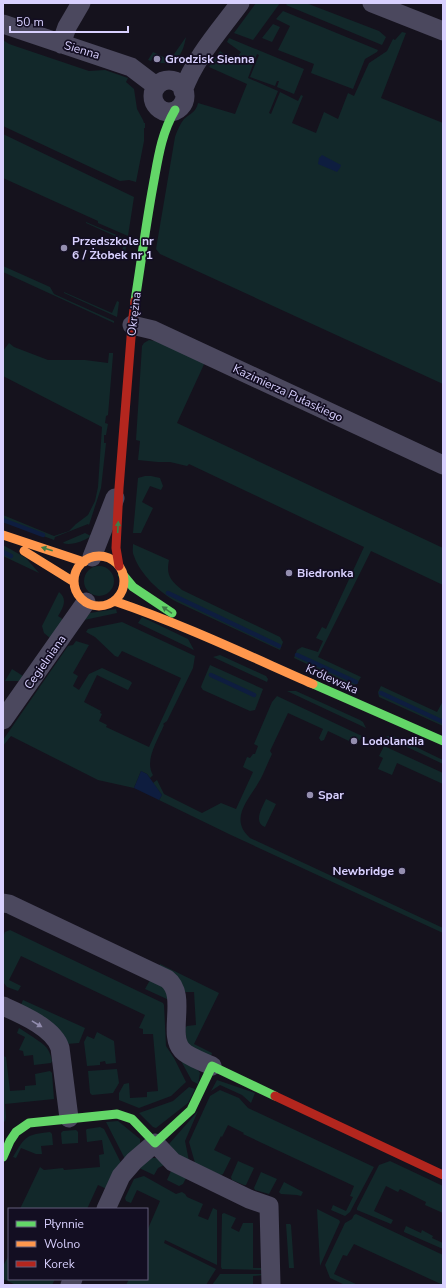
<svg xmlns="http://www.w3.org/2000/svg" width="446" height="1288" font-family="'Nunito Sans',sans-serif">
  <rect width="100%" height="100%" fill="#15121d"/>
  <path fill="#12282a" d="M256,3H280L253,40L234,33Z
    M288,3H306L379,31L386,37L382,45L286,5Z
    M283,11L378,50L377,52L365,59L353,89L311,73L314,64L278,50L290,26L276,19Z
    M273,24L280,27L272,42L262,38Z
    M402,32L406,33L381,98L443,123V384L160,254L156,249L175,137C177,131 180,124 184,119C191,113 196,112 198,103L235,114L247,84L209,67L220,51L234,62L241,52L227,42L229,38L304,69L294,94L277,87L279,81H277L275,86L250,77L259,55L257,54L248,78L278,91L269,113L271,114L280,92L298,101L301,95L303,96L292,123L316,133L324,112L338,119L348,93L354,96L369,63L387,51L393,39L395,40Z
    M186,37C183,52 179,64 160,63L162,57L154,55L151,61L148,60L153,52L170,60Z
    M3,40L9,44L89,71L105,70L128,78L126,82L134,89L137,109L143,120L144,123H145V128H144V141L136,182L129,180L120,181L3,126Z
    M3,134L134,197L128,236L98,223V221L3,178Z
    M86,222L126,239V238L127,239L125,254L121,252L126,241L86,223Z
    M3,266L50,287L54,294L114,321V323L3,272Z
    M64,292L112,313L117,301L119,302L117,317L64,293Z
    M149,340L155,341L206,360L177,423L443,548V585L371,551L318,657L361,677L357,684L353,685L294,658L297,650L302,647L318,652L323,641L316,638L322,627L326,629L364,547L189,464L187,466L170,462H158L138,460L140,441L136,440L142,346L144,343Z
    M9,343L14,347L48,360H85L108,363L109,353H113V355L108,415L106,416L105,423L108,424L106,435H104V443H106L101,488L89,525L88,524L55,537L54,540L3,521V515L54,536L69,531L76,524L88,515L95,501L98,487L102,427L3,376V351Z
    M145,476H151L160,478L163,486L161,490L150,486L142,502L153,508L141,533H133L138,478Z
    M85,533L91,536C84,541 71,546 63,543L64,542Z
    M133,544L169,560C166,575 170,580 182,590L280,637L283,642L280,650L177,602C160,593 140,574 134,556C132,552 133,548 133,544Z
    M3,545L26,558L39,573L3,556Z
    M84 581a15 15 0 1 1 30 0a15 15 0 1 1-30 0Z
    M59,592C68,599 63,608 58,616L64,620L21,681H5L12,669L23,676L50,638L44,633L42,626Z
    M116,609L117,613L84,620L90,613Z
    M142,617L188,639L194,650L138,623Z
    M122,622L195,656L193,668L167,721L163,724L164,725C158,740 144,760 153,775L150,778L147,774L141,771L134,788L98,780L11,736L3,746V740L68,646L73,645L76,641L89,645L73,673L78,676L73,686L79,690L89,674L102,668L130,681L132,683L128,690L97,675L84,702L101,711L100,713L102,714L99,721L107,725L106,727L149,747L181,678L122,651L118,657L115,656L95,637L86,632L88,629Z
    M220,655L266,676L268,679L267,682L213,657Z
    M210,665L263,689L255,710L250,711L203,690L201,687L202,684Z
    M381,686L437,712L443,701V726L379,697L378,692Z
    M287,691H296L360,720L363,722L366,728Z
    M277,696L362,736L359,741L351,737L349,741L328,731L324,740L321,741L319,738L323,729L288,713L270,751L272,754C267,764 263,776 257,785C246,803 230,820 250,838L443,928V933L231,835L159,800L162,795L153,783L157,780L164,794L202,813L221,803L236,809L253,772L243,767L247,757L250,758L253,754H255L258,746L254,744L272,702Z
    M388,736H393L443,760V764L386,737Z
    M384,746L443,773V784L397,763L392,775L378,769L383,758L379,756Z
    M266,799L276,804L265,827C253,822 262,808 266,799Z
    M10,930L163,1003L164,1005L166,1046L174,1058L186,1082L171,1096L139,1108L119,1100V1093L124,1084L129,1083L130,1098L147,1097V1092L158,1091L153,1034H143V1029L139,1028L145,1015L21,956L9,980L21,986L18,991L7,987L3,982V937L5,932Z
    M160,964L219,993L194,1044L212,1053L211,1056L206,1057L187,1043L185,1028L187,1026L196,1025L194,992H185L158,968Z
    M150,980L163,985L169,1000L145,989Z
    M23,1000L85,1028L79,1043L66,1044L20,1007Z
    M19,1028C24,1031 28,1034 33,1037C44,1045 49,1046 52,1061L51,1063L34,1065L33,1055L24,1056L23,1051L19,1050L25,1037L17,1033Z
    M97,1032L114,1041L116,1063L106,1064L105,1061L100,1062V1065L87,1066L84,1042L87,1036L94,1039Z
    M3,1056L6,1057L10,1091L25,1090V1086L36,1085L35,1074L50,1071L52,1073L54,1099L5,1104L6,1117L5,1122L3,1120Z
    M180,1059L195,1066L200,1073L198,1084L192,1081Z
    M117,1069L119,1083L113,1093L92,1095L90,1093L88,1071Z
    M217,1080L255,1093L251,1103L242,1095L220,1085L211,1091Z
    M189,1087L195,1089L188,1103L156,1128L153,1127L139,1113L173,1101Z
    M220,1090L239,1098L248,1108L374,1167L350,1212L345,1216L331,1210L333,1205L346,1211L353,1197L350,1196L354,1186L243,1134L244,1133L228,1125L222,1137L221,1136L214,1150L231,1158L223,1174L221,1175L195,1163L189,1142L210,1096Z
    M198,1111L185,1141L190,1166L176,1159L169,1144Z
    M118,1121L140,1139V1145L126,1161L106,1122Z
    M100,1127L104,1129L122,1165L109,1190L98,1185L87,1209H20L40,1167L44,1170L63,1168L64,1170L100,1167L99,1155L104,1154L102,1140L87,1142L86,1130L87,1129Z
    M76,1130L78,1132V1143L62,1144L61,1133L63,1131Z
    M50,1132L52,1134L53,1145L41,1146L42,1154H36L21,1148L16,1158L13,1157C26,1135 26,1135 50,1132Z
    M149,1158H157L164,1165L158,1168L154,1175L137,1167Z
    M238,1161L254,1168L246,1185H244L232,1180L231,1177Z
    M390,1161L443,1186V1213L425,1205L426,1202L400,1189L398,1192L386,1186L374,1211L393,1220L391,1224L357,1210V1208L379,1165Z
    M171,1171L186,1178L183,1184L179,1186L167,1180Z
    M261,1172L277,1179L269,1194L255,1190L254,1188Z
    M144,1176L176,1194L182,1192L185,1194L187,1197L203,1204L198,1216L208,1220L213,1208L217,1210V1265L165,1240L164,1243L216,1269L206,1285H126L129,1279H147V1231L160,1201L137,1190L131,1203L126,1201L125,1198L134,1179Z
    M284,1182L303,1192L301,1196L297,1195L281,1194L279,1192Z
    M317,1209L339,1220L340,1222L320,1266Z
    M224,1213L236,1218L231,1228L239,1232L243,1223H253V1268H262L263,1270L222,1269L221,1267L222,1214Z
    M356,1214L443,1255V1285L354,1244L347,1256L343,1255L334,1274L358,1285H345L330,1278L325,1265L345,1223L352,1219L354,1215Z
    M286,1224H290L291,1225L294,1268H289Z
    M406,1226L421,1233L422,1230L433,1236L432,1238L443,1243V1249L404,1232V1231Z
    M9,1255V1279H55L52,1285H16L3,1279V1266Z
    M220,1274H263V1275L253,1276V1285H212Z"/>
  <path fill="#0e1d3f" d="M322,155L341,165L340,168L337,172L318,164L319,158Z
    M141,771L147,774L162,795L159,800L134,788Z"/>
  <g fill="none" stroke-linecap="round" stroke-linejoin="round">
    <path stroke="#0e1d3f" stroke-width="4.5" d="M3,520L43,535
      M3,552L11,556
      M168,593L279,646
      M297,655L356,682
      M211,675L254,695
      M381,693L443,722"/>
    <path stroke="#4b485e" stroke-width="19" d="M372,3L443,31
      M3,24L131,67L156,86
      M61,44L67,27L81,3
      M153 96a16 16 0 1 1 32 0a16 16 0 1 1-32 0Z
      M183,91C194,59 220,30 240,3
      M132,325L153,330L443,465
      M92,557L115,498
      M3,720L86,602
      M3,903L9,904L167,979C188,995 167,1034 182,1050C188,1057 204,1062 212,1066
      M3,1006C21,1014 54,1028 60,1048L69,1118
      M106,1209L121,1176L134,1161L155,1143L173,1162L249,1199L269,1206L271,1285
      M70,1285L73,1279"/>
    <path stroke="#63d668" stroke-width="9" d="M135,301C141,263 146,224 153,186C158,159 161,134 175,110
      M123,575L133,587L172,613
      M313,684L443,741
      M3,1157L10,1141L16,1132L29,1123L117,1114L132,1119L155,1143L191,1110L212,1066L275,1096"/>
    <path stroke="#ff974d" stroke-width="9" d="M3,535L84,562
      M24,551L74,582
      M74 581a25 25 0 1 1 50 0a25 25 0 1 1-50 0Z
      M114,601C182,624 247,655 313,684"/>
    <path stroke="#b3261e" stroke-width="9" d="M119,566L116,548L119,488L132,325L135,301
      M275,1096L443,1175"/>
  </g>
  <defs><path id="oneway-solid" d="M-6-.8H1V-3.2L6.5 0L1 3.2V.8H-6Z"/></defs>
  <g fill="#3f7c48">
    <use href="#oneway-solid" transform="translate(118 527) rotate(-87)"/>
    <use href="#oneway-solid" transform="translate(47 549) rotate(-162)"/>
    <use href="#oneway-solid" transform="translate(167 610) rotate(-146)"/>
  </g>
  <use fill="#928cae" href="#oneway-solid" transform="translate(37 1024) rotate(31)"/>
  <g fill="#948eaf" stroke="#130e22" stroke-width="1.5">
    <circle cx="157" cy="59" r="4"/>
    <circle cx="64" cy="248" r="4"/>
    <circle cx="289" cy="573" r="4"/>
    <circle cx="354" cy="741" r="4"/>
    <circle cx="310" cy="795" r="4"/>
    <circle cx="402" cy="871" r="4"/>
  </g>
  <g text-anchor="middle" stroke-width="3.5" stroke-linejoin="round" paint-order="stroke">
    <g font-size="12" fill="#d8d0fe" stroke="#130e22">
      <text transform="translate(82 50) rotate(17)" y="4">Sienna</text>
      <text transform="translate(134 314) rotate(-83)" y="4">Okrężna</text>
      <text transform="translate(288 393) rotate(25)" y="4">Kazimierza Pułaskiego</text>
      <text transform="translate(45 662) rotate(-55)" y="4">Cegielniana</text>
      <text transform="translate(332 679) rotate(24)" y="4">Królewska</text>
    </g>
    <g font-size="12" font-weight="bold" fill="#d8d0fe" stroke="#130e22" text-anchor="start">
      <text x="165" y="63">Grodzisk Sienna</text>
      <text x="72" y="245">Przedszkole nr<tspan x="72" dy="14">6 / Żłobek nr 1</tspan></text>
      <text x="297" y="577">Biedronka</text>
      <text x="362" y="745">Lodolandia</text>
      <text x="318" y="799">Spar</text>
      <text x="394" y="875" text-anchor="end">Newbridge</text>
    </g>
  </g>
  <rect width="446" height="1288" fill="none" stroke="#d8d0fe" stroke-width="8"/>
  <rect x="8" y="1208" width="140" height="72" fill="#130e22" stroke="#625c7a"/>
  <rect x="16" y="1221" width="20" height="6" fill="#63d668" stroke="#625c7a"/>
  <text x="44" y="1228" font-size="12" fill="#d8d0fe">Płynnie</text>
  <rect x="16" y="1241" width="20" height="6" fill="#ff974d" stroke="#625c7a"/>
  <text x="44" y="1248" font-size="12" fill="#d8d0fe">Wolno</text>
  <rect x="16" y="1261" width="20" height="6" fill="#b3261e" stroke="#625c7a"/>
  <text x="44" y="1268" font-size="12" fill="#d8d0fe">Korek</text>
  <path d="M10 26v6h118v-6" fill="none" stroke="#d8d0fe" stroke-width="2"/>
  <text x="16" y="26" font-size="12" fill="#d8d0fe" stroke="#130e22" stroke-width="3" paint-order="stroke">50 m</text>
</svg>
